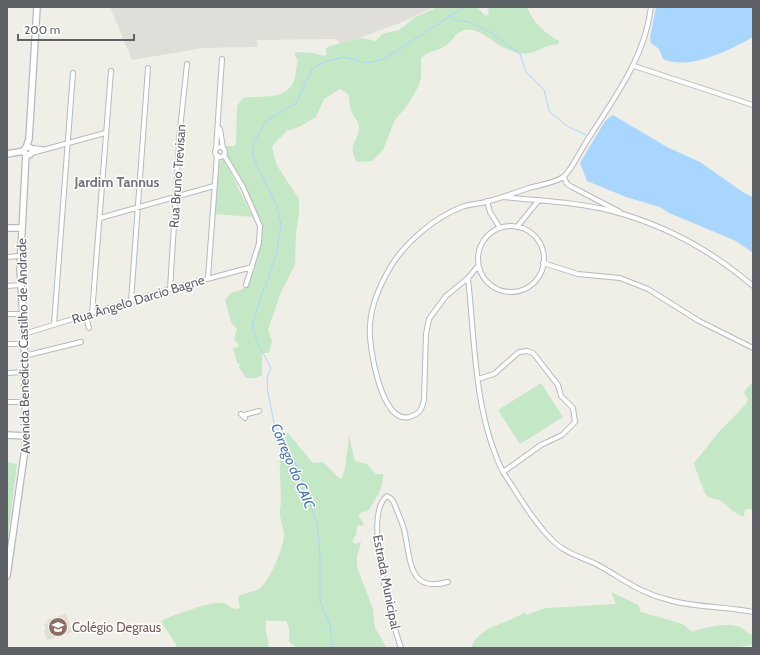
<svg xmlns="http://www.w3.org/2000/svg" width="760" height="655" font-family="Cabin,sans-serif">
  <rect width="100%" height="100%" fill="#f0efe7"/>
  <path fill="#dfded9" d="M110,7H434L405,21L341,45L336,39L256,40L258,47L203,48L132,60Z"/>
  <path fill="#e0ded5" d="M66,614L72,632L47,640L44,630L46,629L44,624L48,623L47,620Z"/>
  <path fill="#c4e7c6" d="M437,7H477L486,16L488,14L489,10L486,7H527C534,24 544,32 559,41L558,44C545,44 532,57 519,53C514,52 507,49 502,47C490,40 473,22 458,33C454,36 452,41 448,44C440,51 429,50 421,58V78L419,85L409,103L395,120L383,150L372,161L357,162C347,146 357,143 359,129C360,121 353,118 351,110C349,106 350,101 349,98C348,93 344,91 340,89L324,99L316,117L299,127L287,131L272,146L276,164L299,199V214L296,232L295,265L281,292L268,330L272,341L269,353H262V375L256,378H246L239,367L240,364H238L233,349L239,346L234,339L237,329L231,322L225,300L231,293L243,289L247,285L255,266L261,232L244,185L224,153L226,146H234L236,144L237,106L243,98C259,95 284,101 293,83C297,77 295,68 298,61L294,54L297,52L313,53L324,56L327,54L326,48L330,46L362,38L376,41L382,34L399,30L414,18Z
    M224,160L225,162L253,217L215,214L219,161Z
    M753,382V509L745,510L744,516C734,515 729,506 721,501C716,498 710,499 706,495C705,494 694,465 694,463L718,433L746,404L748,399L744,394L745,390Z
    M541,383L563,417L520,444L498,410Z
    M287,432L313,463L323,462L339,478H342L345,469L349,436L355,461L367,464L376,474H383C384,488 376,499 368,511L360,513L359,517L364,524L361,526L357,525L356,535L352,541L355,544L361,542L357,557V567L373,609L375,628L387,648H297L289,642V628L286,621H266C264,632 269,638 269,648H176V645L161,621C171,616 213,600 223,603C230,605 232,611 240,608L238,599L239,596C245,592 253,593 259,589C269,583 285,545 284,534C283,524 277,513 281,504L279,442Z
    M7,462L17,464L7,546Z
    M611,592L638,605L641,612L683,624L692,632C703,627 729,622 740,627C745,629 747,634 753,635V645L732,648H471C480,625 506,625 525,612L526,615L546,608L616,604Z"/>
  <path fill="#a9d6fe" d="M656,7H753V37C730,50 689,71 663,59L659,49L651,43L650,38Z
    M613,115L667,147L700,162L744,193L753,197V253L736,241L669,213L660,207L626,197L587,181L580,163L605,121Z"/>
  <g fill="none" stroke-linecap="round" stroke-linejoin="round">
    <path stroke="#a9d6fe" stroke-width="1" d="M450,16L455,20L469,22L488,31L520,54L526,72L544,90L549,111L567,126L586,135
      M266,284L276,255L281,225L277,206L252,155L254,142L266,121L296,103L312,69L324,62L343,57L366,63L384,59L464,7
      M264,288L252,325L257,342L271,368L267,377L268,393L274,423L297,466L317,524L320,554V601L330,625L333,648"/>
    <g stroke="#b7b9bd" stroke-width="6">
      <path id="minor" d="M634,66L753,105
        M220,129L223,148
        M215 152a5 5 0 1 1 10 0a5 5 0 1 1-10 0Z
        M31,148L42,149
        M216,149L222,59
        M32,153L105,133
        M224,155L243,187L260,226L259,243L246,285
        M564,177L567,184L572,187L620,212
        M503,197C539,201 576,202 612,211C665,225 711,250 753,286
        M487,201L490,212L500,228
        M100,218L214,186
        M478 259a33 33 0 1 1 66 0a33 33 0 1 1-66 0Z
        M517,227L538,201
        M7,257L20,256
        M543,263L578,274L620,278L648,289L699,321L753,348
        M478,266L468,278L446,296L429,319L426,334L424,400C422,410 419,414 409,417C381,424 368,345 370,325C371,306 381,283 391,266C406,242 435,217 462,207C469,204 478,204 486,202C500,198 515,193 529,188C539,185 555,183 563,177C570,172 580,152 585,144C612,101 645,59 651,7
        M208,278L217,155
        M468,278C475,342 474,413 503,472
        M7,286L20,285
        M170,289L180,129L187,64
        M131,301L148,68
        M7,314H23
        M92,314L111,71
        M86,316L89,328
        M54,324L73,73
        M24,334L170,289L252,267
        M7,344H24
        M24,356L81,342
        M7,373L25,372
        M478,379L494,374L519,352L527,351L533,353L558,385L561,396L573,408L575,422L562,435L541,445L503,472C519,496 533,521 553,541C565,553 581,557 596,564C622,578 639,593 669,600C696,608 725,606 753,612
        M7,402H26
        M241,414L245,418
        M244,415L259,411
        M401,648C392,622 362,514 387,496C394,499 395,506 398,513C401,520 404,527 405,534C411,562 409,593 448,582"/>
    </g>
    <g stroke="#b5b9be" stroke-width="8">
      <path id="secondary" d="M24 151a4 4 0 1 1 8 0a4 4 0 1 1-8 0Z
        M26,148L29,139L37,7
        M7,154L24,151
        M7,228H21
        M7,435L26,436
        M7,576L26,442L24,334L20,268L26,154"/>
    </g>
    <use href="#minor" stroke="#fff" stroke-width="4"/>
    <use href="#secondary" stroke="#fff" stroke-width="5.5"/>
  </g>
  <defs>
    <g id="school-disc" transform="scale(1)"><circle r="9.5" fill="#8d6e63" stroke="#fff"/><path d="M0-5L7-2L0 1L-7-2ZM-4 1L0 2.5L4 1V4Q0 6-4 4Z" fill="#fff"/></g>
  </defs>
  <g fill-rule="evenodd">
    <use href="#school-disc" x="58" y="627"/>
  </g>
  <g text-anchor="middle" stroke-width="3" stroke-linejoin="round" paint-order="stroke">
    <g font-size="13" fill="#5e6267" stroke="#fff">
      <text transform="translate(177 176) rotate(-86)" y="5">Rua Bruno Trevisan</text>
      <text transform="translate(138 299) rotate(-17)" y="5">Rua Ângelo Darcio Bagne</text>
      <text transform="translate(23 346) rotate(-91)" y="5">Avenida Benedicto Castilho de Andrade</text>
      <text transform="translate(387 582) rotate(79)" y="5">Estrada Municipal</text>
    </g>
    <g font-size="13" fill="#785e54" stroke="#fff" text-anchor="start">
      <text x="72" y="632">Colégio Degraus</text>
    </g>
    <g font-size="14" font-weight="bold" fill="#6f7479" stroke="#fff">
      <text x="117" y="187">Jardim Tannus</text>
    </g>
    <g font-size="14" font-style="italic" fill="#4475b2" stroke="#fff">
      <text transform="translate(293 466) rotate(67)" y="5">Córrego do CAIC</text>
    </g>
  </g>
  <rect width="760" height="655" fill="none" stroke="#5e6267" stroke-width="16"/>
  <path d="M18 34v6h116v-6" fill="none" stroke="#5e6267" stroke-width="2"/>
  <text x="24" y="34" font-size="12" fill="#5e6267" stroke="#ffffff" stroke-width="3" paint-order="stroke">200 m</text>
</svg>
